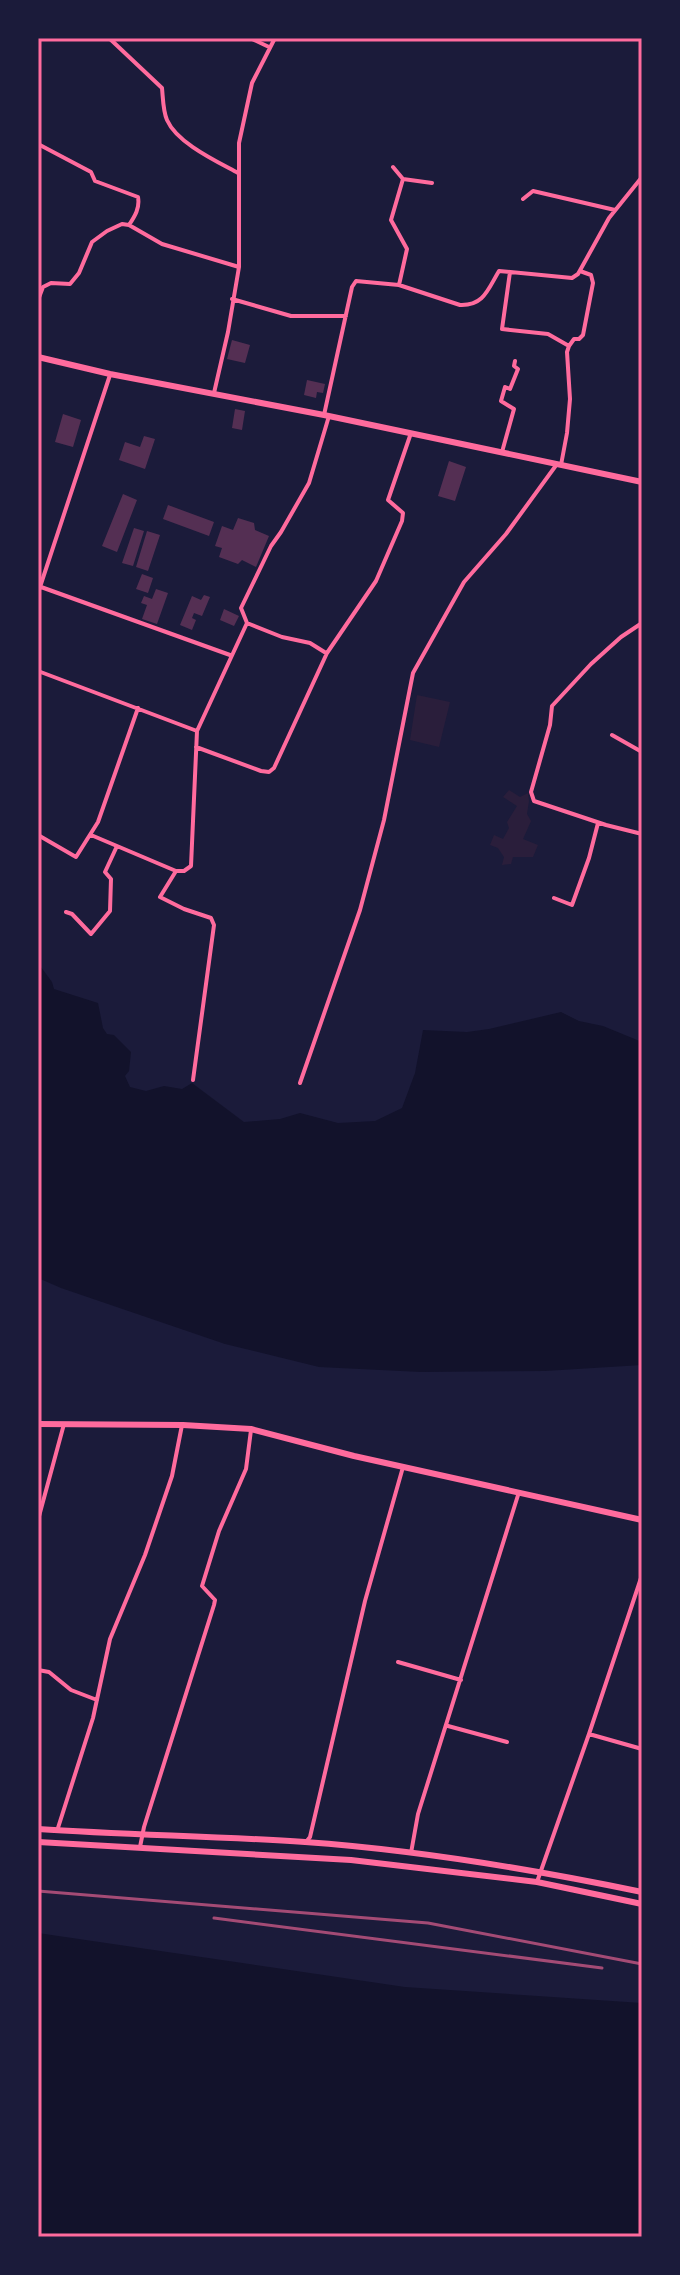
<svg xmlns="http://www.w3.org/2000/svg" width="680" height="2275" font-family="'Roboto Serif',serif">
  <rect width="100%" height="100%" fill="#1b1b3a"/>
  <path fill="#2a1e3b" d="M417,695L450,702L439,747L410,740Z
    M509,790L520,797L528,793L529,801L527,814L531,821L523,839L538,845L533,857H513L511,864L502,865L504,857L498,848L490,845L494,835L503,839L509,828L507,822L517,806L503,797Z"/>
  <path fill="#12122b" d="M38,963L52,982L54,989L98,1003L103,1028L107,1034L114,1035L131,1052L129,1071L125,1076L130,1087L146,1091L164,1086L182,1089L192,1083L244,1122L280,1119L300,1113L338,1123L375,1121L402,1108L415,1073L423,1030L467,1032L489,1029L561,1012L579,1021L603,1026L642,1042V1365L545,1371L421,1372L319,1367L225,1344L61,1288L38,1278Z
    M38,1933L405,1987L642,2003V2237H38Z"/>
  <path fill="#542f53" d="M232,340L250,345L245,363L227,359Z
    M307,380L325,384L323,393L317,392L316,398L304,395Z
    M235,409L245,411L242,430L232,428Z
    M63,414L81,420L73,447L55,442Z
    M144,436L155,439L145,469L119,460L125,442L140,447Z
    M449,461L466,467L455,501L438,496Z
    M123,494L137,500L117,552L102,546Z
    M168,505L214,522L209,536L163,519Z
    M238,518L254,523L255,530L269,536L256,567L242,560L238,564L219,557L222,548L215,546L222,526L233,530Z
    M134,528L144,531L133,566L122,563Z
    M147,531L160,535L148,571L136,567Z
    M142,574L153,578L148,593L136,589Z
    M156,589L168,593L157,624L142,619L147,605L141,603L144,596L152,599Z
    M204,595L210,597L202,616L194,613L192,618L196,620L192,630L180,625L192,596L201,600Z
    M224,609L239,616L234,626L220,620Z"/>
  <g fill="none" stroke-linecap="round" stroke-linejoin="round">
    <path stroke="#ff6b9d" stroke-width="4" d="M109,38L162,88C163,98 163,111 167,120C177,143 216,161 238,173
      M250,38L269,47
      M38,144L91,172L95,181L138,197C140,208 135,216 129,225
      M393,167L403,179L391,220L407,249L399,285
      M403,179L432,183
      M523,199L533,191L615,210
      M510,272L502,329L548,334L569,346
      M232,299L291,316H346
      M38,300L43,287L51,283L70,284L79,273L92,242L107,231L122,224L129,225L162,244L239,267
      M214,393L228,332L239,267V143L252,83L275,38
      M324,415L352,287L356,281L399,285L460,305C484,306 488,289 499,271L572,278L578,274L609,218L642,177
      M502,452L514,409L501,401L505,387L510,389L518,369L514,366L515,361
      M561,465L567,433L570,399L567,352L569,346L574,339H579L583,335L593,283L591,275L580,271
      M41,587L230,655
      M38,593L110,375
      M247,623L282,637L310,643L326,653
      M642,623L621,637L591,664L552,706L550,725L531,792L534,801L606,825L642,834
      M38,671L197,731
      M612,735L642,752
      M196,747L261,771L269,772L274,768L327,653L376,581L402,521L403,513L388,500L411,433
      M38,835L76,857L98,822L138,708
      M91,835L176,871
      M554,898L572,905L589,858L598,823
      M66,912L72,914L91,934L110,911L111,879L105,872L117,846
      M193,1080L214,925L211,918L184,909L160,897L176,871H184L191,866L197,731L247,623L241,608L271,546L281,532L309,483L329,416
      M300,1083L360,910L384,820L413,673L464,582L506,534L557,464
      M38,1520L64,1424
      M398,1662L461,1680
      M38,1670L49,1672L71,1690L97,1700
      M448,1726L507,1742
      M589,1734L642,1749
      M57,1831L93,1718L110,1639L145,1555L172,1476L182,1425
      M306,1842L310,1837L365,1601L403,1467
      M140,1847L144,1827L214,1605L215,1600L202,1586L219,1531L246,1469L251,1430
      M411,1853L418,1814L519,1492
      M537,1882L589,1734L642,1575"/>
    <path stroke="#ff6b9d" stroke-width="6" d="M38,1424L183,1425L251,1429L354,1456L642,1520
      M38,1829C127,1835 216,1836 305,1842C418,1850 531,1869 642,1892
      M38,1842L351,1860L537,1882L642,1904"/>
    <path stroke="#ff6b9d" stroke-width="6" d="M38,357L110,374L324,415L642,482"/>
    <path stroke="#a44b75" stroke-width="3" d="M38,1891L428,1923L642,1964
      M214,1918L602,1968"/>
  </g>
  <rect width="680" height="2275" fill="none" stroke="#1b1b3a" stroke-width="80"/>
  <rect x="40" y="40" width="600" height="2195" fill="none" stroke="#ff6b9d" stroke-width="3"/>
</svg>
